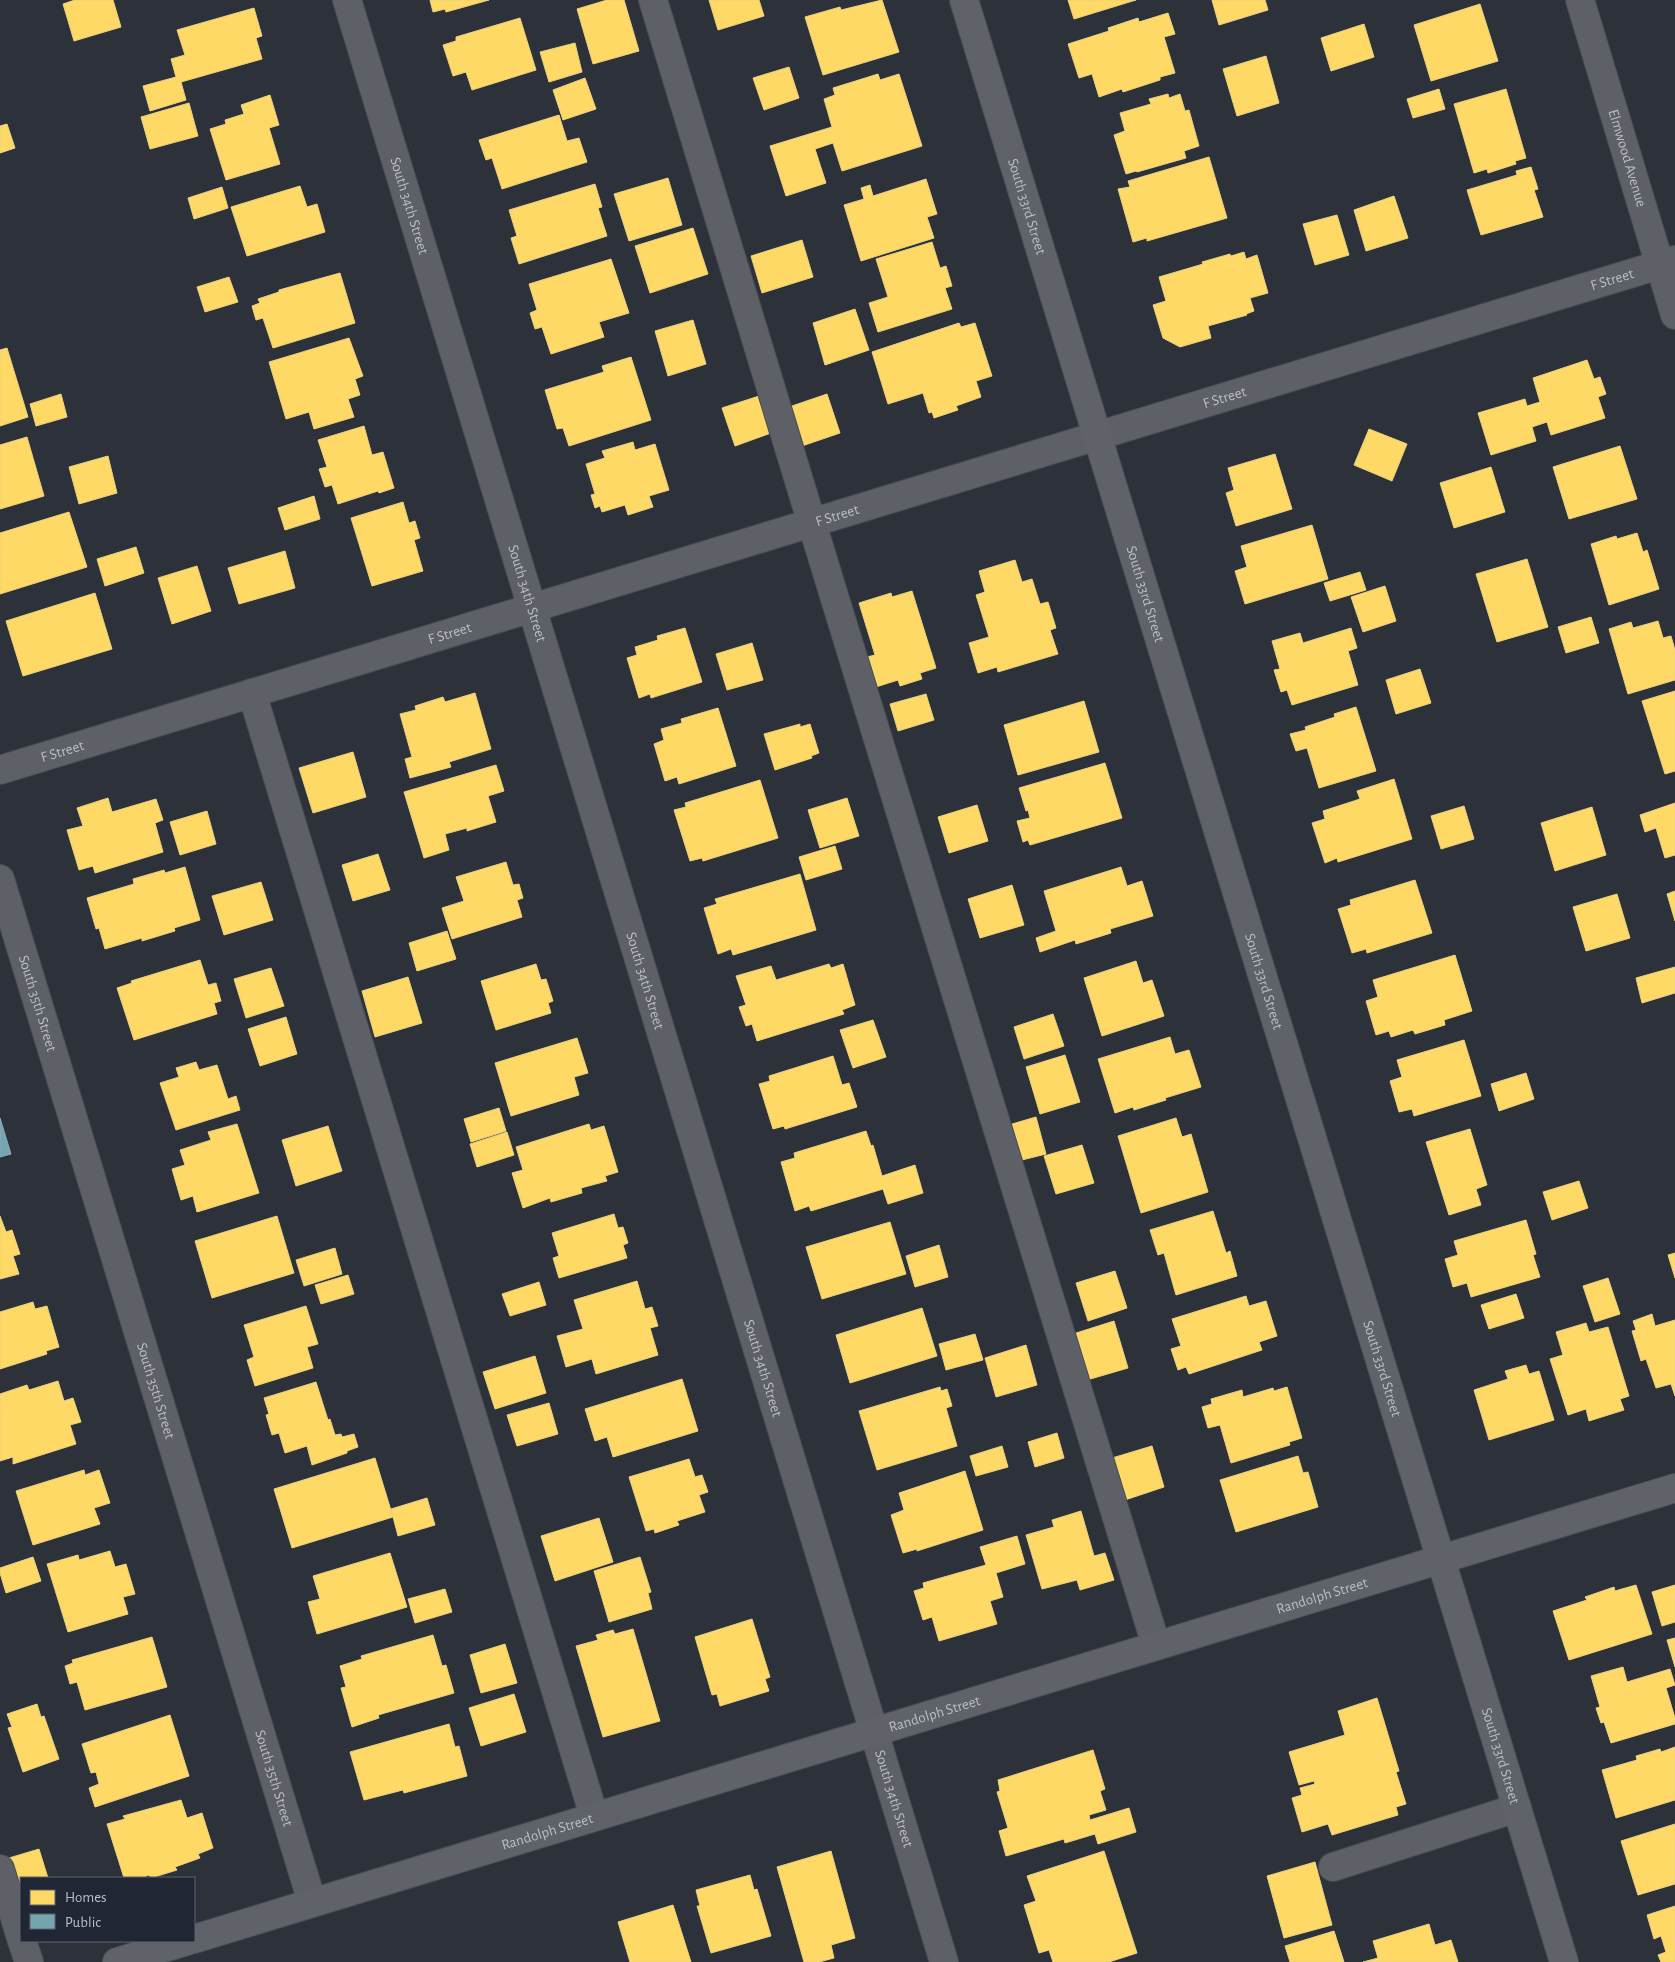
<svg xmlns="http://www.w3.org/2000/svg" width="1675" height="1962" font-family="'Alegreya Sans',sans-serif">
  <rect width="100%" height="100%" fill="#2d3139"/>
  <path fill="#ffd966" stroke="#ead184" d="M75,0H113L121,27L74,41L63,4Z
    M430,0H489L446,12L445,9L433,12Z
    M607,0H624L639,51L593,64L577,9Z
    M709,0H759L764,16L718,30Z
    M882,0L899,52L823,75L805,17L840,7L841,10Z
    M1068,0H1136L1074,19Z
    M1212,0H1265L1268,10L1219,25Z
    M1480,4L1498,61L1431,81L1414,25Z
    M254,8L262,36L256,38L262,59L181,82L186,100L150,111L143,86L176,77L171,59L185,55L177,30Z
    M1168,13L1175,34L1164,37L1175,73L1160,77V80L1123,92L1122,89L1099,97L1092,74L1079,78L1068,44L1109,31L1108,28L1138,18L1139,22Z
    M520,18L536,70L472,90L466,72L453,76L443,45L456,41V37Z
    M1364,24L1374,57L1331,71L1321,38Z
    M575,43L582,72L549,82L540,52Z
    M1266,56L1279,103L1237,116L1223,69Z
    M789,67L799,98L764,110L753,78Z
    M878,74L880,80L899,74L922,146L842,171L833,143L815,149L826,183L786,196L770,146L832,127L824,99L835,95L833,88Z
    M585,78L596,109L563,120L553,90Z
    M1439,89L1445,109L1413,118L1407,99Z
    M1506,89L1526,158L1515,161L1516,164L1488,173L1487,169L1474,173L1454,104Z
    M1168,94L1169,98L1180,94L1185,111L1189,110L1199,146L1184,151L1186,158L1137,172L1136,171L1126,174L1114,135L1125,131L1120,113L1151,104L1149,99Z
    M270,95L279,125L269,128L280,164L226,180L210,129L226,124L225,120L244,114L241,105Z
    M189,103L198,136L150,149L141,117Z
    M559,115L567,141L579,138L587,162L502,189L492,158L486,160L479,140Z
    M7,124L15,148L0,153V126Z
    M1209,157L1227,218L1147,241V238L1133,242L1118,189L1130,187L1128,181Z
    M1531,167L1538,189L1534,190L1543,217L1481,235L1467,190L1517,175L1516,171Z
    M668,178L682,225L629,241L614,194Z
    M926,179L937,214L927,217L934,238L861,261L844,205L864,199L861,188L870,185L873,196Z
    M595,184L602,207L598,208L607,236L519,264L511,238L517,236L509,210Z
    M300,186L307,207L317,204L325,232L247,256L231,207Z
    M222,187L228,208L194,219L188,198Z
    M1394,196L1408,238L1366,251L1354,210Z
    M1337,215L1349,255L1315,265L1303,224Z
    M693,228L708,274L650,293L635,246Z
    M802,240L813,277L762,293L751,256Z
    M932,242L940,268L946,266L952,286L945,288L952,309L878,332L869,303L888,297L876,259Z
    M1244,252L1246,259L1257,255L1268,293L1250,298L1254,311L1246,314L1247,315L1208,326L1211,338L1180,347L1163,338L1153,305L1166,301L1159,277L1203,264L1202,262L1230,254L1231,256Z
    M611,259L629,313L599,322L604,337L551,354L542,327L535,329L530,313L537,310L529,284Z
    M340,273L355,323L273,348L263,318L256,320L252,306L260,303L258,299L279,292V290Z
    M229,277L238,302L205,312L197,287Z
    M855,309L869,350L825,365L813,323Z
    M693,320L706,364L668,376L655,331Z
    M959,323L961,327L975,323L992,376L976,381L981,397L956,406L958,410L934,418L932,412L929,413L923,393L888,404L872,352Z
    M349,338L363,376L355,379L360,395L348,399L354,417L314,429L309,412L286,419L269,362Z
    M7,348L28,417L0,426V350Z
    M631,357L651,420L569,446L563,428L557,429L545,390L604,372L602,366Z
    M1587,360L1594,379L1600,377L1606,394L1598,397L1605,418L1551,435L1547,422L1532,427L1536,441L1491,455L1478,413L1525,399L1527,406L1540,402L1533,378Z
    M61,394L67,417L36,426L30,404Z
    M827,394L840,433L802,446L789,407Z
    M759,396L771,433L735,446L722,408Z
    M364,426L372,455L383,452L394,488L379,493L378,491L338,504L332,485L325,487L319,469L327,467L318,440Z
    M1369,429L1407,444L1392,481L1354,465Z
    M27,437L44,496L0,509V445Z
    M633,442L635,450L655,444L669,490L649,496L653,507L628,515L625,505L602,512L600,506L595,508L591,495L595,494L586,464L605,458L602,451Z
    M1620,446L1637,499L1569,519L1553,467Z
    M1275,454L1292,509L1236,526L1226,493L1234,490L1228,468Z
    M108,456L117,493L79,504L69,467Z
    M1491,467L1505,512L1454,528L1440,483Z
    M314,496L320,519L285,530L278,508Z
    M403,502L409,523L415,521L420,538L414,540L423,571L372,586L351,518Z
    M69,512L87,567L0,594V533Z
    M1312,525L1328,579L1245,604L1235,571L1247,567L1241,546Z
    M1637,533L1643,552L1647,550L1659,589L1609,605L1591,544L1616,536L1617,539Z
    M136,547L144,573L105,586L97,559Z
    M285,551L295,588L239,604L228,568Z
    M1527,559L1548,627L1497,642L1476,574Z
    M1015,560L1022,582L1032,579L1040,604L1048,602L1056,628L1050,630L1058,654L998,672L997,667L978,673L969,643L989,637L976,595L985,592L979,571Z
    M197,566L211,611L172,624L158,578Z
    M1360,572L1366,590L1330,601L1324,583Z
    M1385,586L1396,621L1363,632L1351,597Z
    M912,591L936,668L920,673L922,679L900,686L898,680L876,687L867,657L875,655L859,603L891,593L892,597Z
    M95,593L112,649L23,676L6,621Z
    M1591,617L1599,643L1566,653L1558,627Z
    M1658,621L1663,638L1671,636L1675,650V680L1628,694L1609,629L1631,622L1633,628Z
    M685,628L702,682L651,698L650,694L639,698L627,658L637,655L635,647L658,640L657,636Z
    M1351,628L1357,648L1348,651L1358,685L1292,705L1287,690L1281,692L1274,670L1280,669L1272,641L1300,633L1303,643Z
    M752,643L763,680L727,690L716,654Z
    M1420,669L1431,703L1396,714L1386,680Z
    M1675,691V771L1665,774L1642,701Z
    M475,693L491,749L449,762L451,767L410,778L405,759L412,757L400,714L416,710L415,706L443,697L445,702Z
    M926,694L934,720L898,731L890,704Z
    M1084,701L1099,752L1018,775L1004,725Z
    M1356,707L1376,771L1319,788L1307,748L1296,751L1290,734L1306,730L1305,727L1335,717L1334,714Z
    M718,708L736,766L679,784L677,777L665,781L654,744L664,740L661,729L682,723L681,719Z
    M800,724V727L810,724L819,753L811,756L812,758L775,770L764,734Z
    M353,752L366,797L313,813L299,768Z
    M1105,763L1122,818L1030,845L1028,840L1023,842L1017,821L1030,818L1028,810L1026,811L1019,788Z
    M496,765L504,791L488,796L496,822L467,831V828L445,834L449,850L424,858L404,792Z
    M1394,779L1412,839L1338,862L1337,858L1325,863L1312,823L1325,819L1323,811L1360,799L1357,791Z
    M760,780L778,838L703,861L702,858L690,861L674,810L686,807L685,803Z
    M108,798L112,812L156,799L163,820L155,823L163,852L95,873L93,866L79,870L67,830L83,826L77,808Z
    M847,798L859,836L820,848L808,810Z
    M1675,803V855L1665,858L1656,828L1645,832L1640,815Z
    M977,805L988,841L949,853L938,817Z
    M1464,806L1474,839L1441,849L1431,816Z
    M1592,807L1606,855L1555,871L1541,823Z
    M207,811L216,844L180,855L170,822Z
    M835,846L842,869L806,880L799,857Z
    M378,854L390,890L353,901L342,865Z
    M506,862L513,885L519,884L523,898L517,900L522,917L452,939L442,908L464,901L456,877Z
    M185,867L200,920L174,928L175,931L142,941V938L105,949L99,928L96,929L87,898L134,884L133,879L164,870L165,873Z
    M1121,867L1127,886L1142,881L1153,916L1110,929L1111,933L1076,944L1075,940L1040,952L1036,938L1056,931L1044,891Z
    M800,874L816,930L733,955L731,949L718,954L704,908L717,904L715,899Z
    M1415,880L1432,933L1367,953L1366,949L1352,953L1338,909L1351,905L1350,900Z
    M261,882L273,920L224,935L212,896Z
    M1012,885L1024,925L980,938L968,899Z
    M1675,891V921L1667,894Z
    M1617,894L1630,938L1586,951L1573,907Z
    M447,931L456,959L417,971L409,943Z
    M1455,955L1472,1011L1444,1020L1445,1025L1415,1034L1413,1030L1391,1037L1389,1031L1376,1035L1366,1001L1378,997L1373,980Z
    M200,960L208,985L216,983L221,1001L214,1003L217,1014L134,1040L117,988L132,983L131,981Z
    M1136,961L1143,983L1152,980L1164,1016L1102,1036L1084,978Z
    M536,964L541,980L546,979L553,1001L548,1003L551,1013L496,1030L481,981Z
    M829,964L831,968L843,964L855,1005L842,1010L844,1014L757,1041L752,1024L746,1026L739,1007L746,1005L736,976L771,966L776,980Z
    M1675,967V993L1642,1003L1636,978Z
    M271,968L284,1006L246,1018L234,979Z
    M408,977L422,1023L375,1037L362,991Z
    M1053,1014L1064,1046L1024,1059L1014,1027Z
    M286,1017L297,1054L260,1066L248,1029Z
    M873,1020L886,1057L853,1068L840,1030Z
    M1170,1037L1175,1054L1189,1050L1201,1087L1165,1098L1166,1100L1134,1110L1133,1107L1115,1113L1098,1059Z
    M577,1038L588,1073L574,1077L579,1095L511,1116L495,1063Z
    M1464,1040L1481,1096L1414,1116L1412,1109L1399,1112L1390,1081L1402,1077L1397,1060Z
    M1065,1055L1080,1102L1040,1114L1026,1067Z
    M833,1056L842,1085L849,1083L857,1107L785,1129L784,1126L773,1129L759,1084L770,1081L769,1076Z
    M196,1062L199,1070L217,1065L228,1099L236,1096L240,1110L176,1130L160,1083L179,1077L176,1068Z
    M1526,1073L1534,1099L1499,1111L1491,1084Z
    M499,1108L506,1131L471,1142L464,1119Z
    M1036,1117L1046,1154L1022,1160L1012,1124Z
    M1176,1118L1182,1137L1191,1134L1208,1192L1141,1213L1118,1136Z
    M237,1124L259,1193L197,1212L193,1196L181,1200L172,1169L185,1165L180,1150L211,1140L208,1132Z
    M589,1124L591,1130L604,1126L618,1172L605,1176L607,1181L581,1188L582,1193L551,1202L550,1198L523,1208L512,1173L523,1170L516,1147Z
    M328,1126L342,1171L296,1186L282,1140Z
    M1470,1129L1487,1185L1476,1189L1481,1205L1449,1215L1426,1142Z
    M866,1131L871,1146L873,1145L882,1176L915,1165L923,1193L888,1204L883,1189L811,1211L809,1206L795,1211L781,1162L795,1158L794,1153Z
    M507,1132L514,1155L477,1167L470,1144Z
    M1082,1145L1094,1183L1056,1194L1044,1156Z
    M1579,1181L1588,1208L1552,1220L1543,1192Z
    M1213,1211L1226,1253L1230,1251L1237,1276L1176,1295L1164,1253L1158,1255L1150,1230Z
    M614,1214L618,1228L623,1227L628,1243L623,1245L627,1258L559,1278L553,1258L559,1256L552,1233Z
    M0,1216L6,1232L12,1230L20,1254L13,1256L19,1274L0,1279Z
    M277,1216L294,1273L212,1298L195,1241Z
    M1526,1220L1536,1254L1533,1255L1540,1277L1471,1297L1467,1283L1453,1287L1445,1259L1458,1255L1454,1241Z
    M890,1222L906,1274L822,1299L806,1247Z
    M939,1245L948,1277L915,1287L906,1256Z
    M335,1248L342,1274L304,1286L296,1260Z
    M1675,1253V1278L1668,1255Z
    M1115,1271L1127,1308L1088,1321L1076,1283Z
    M348,1275L354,1294L321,1304L315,1285Z
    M1608,1278L1620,1314L1595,1322L1583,1286Z
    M637,1281L645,1309L652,1307L658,1326L650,1328L658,1355L596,1374L592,1359L566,1367L557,1336L583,1329L574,1300Z
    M539,1282L546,1305L510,1316L502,1294Z
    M1516,1294L1524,1318L1489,1329L1481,1305Z
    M1246,1296L1249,1306L1266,1301L1277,1336L1259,1342L1262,1350L1189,1374L1186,1367L1178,1370L1171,1349L1181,1346L1172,1319Z
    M33,1302L35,1309L47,1306L59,1347L46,1351L47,1354L0,1369V1312Z
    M306,1306L318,1344L307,1347L313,1368L255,1386L247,1360L254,1357L244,1325Z
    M922,1308L937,1356L850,1383L836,1335Z
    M1652,1314L1655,1326L1675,1320V1396L1671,1384L1656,1388L1646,1359L1641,1361L1632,1331L1636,1330L1633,1321Z
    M1114,1321L1128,1368L1087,1380L1073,1334Z
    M1586,1323L1589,1332L1608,1327L1629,1396L1620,1399L1624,1410L1589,1421L1586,1409L1568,1415L1550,1359L1563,1355L1556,1332Z
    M975,1334L983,1360L946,1370L939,1344Z
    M1026,1345L1037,1385L996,1397L985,1358Z
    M535,1356L546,1393L495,1409L483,1372Z
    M1526,1365L1529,1374L1539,1371L1554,1420L1489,1440L1474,1390L1508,1379L1505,1371Z
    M682,1379L698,1431L613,1457L607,1437L595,1441L585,1409Z
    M58,1381L64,1401L73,1398L81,1422L70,1425L76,1444L13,1464V1457L0,1461V1394L27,1385L29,1390Z
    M316,1382L328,1420L330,1419L335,1435L341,1434L342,1437L354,1434L358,1447L347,1451V1453L312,1465L307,1446L285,1453L279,1433L272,1435L266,1415L269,1414L264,1398Z
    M940,1387L941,1391L947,1389L952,1406L946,1408L957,1446L877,1470L859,1411Z
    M1287,1387L1302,1438L1289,1442L1290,1445L1231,1463L1220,1425L1208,1428L1202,1407L1212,1404L1211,1399L1242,1390L1243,1397L1273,1388L1274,1391Z
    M549,1403L558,1434L517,1446L507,1415Z
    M1057,1433L1064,1458L1035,1467L1028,1442Z
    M1002,1446L1008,1467L976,1476L970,1456Z
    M1152,1446L1164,1487L1125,1500L1112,1458Z
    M1298,1456L1303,1473L1308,1472L1318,1507L1236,1532L1220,1480Z
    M375,1458L393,1517L292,1548L274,1489Z
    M689,1459L695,1477L702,1475L708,1492L699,1495L705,1512L677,1521L679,1525L655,1533L654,1529L646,1531L629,1477Z
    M84,1470L85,1475L99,1470L110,1503L94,1508L100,1524L33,1545L16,1491Z
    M965,1471L983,1530L917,1551V1549L903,1553L891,1515L904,1510L899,1493Z
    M427,1498L435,1525L398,1536L391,1509Z
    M1081,1511L1094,1556L1105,1553L1114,1580L1080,1590L1077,1580L1042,1589L1026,1535L1054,1527L1052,1520Z
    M599,1518L613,1562L555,1581L541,1536Z
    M1017,1536L1025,1564L996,1573L1003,1597L990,1601L997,1624L939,1641L932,1617L923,1620L914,1591L924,1588L923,1583L986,1565L980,1547Z
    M110,1551L115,1567L126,1564L135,1594L123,1597L128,1614L68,1632L47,1564L78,1555L79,1560Z
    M390,1553L407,1607L317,1634L308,1602L320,1599L313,1576Z
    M33,1557L41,1581L6,1593L0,1573V1568Z
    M640,1557L651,1592L648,1593L652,1609L609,1622L594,1571Z
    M1636,1585L1652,1634L1569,1660L1553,1611L1587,1600L1585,1597L1614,1587L1615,1591Z
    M1675,1585V1622L1662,1626L1652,1592Z
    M445,1589L452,1612L415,1623L408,1599Z
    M752,1619L770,1677L765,1679L769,1691L720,1706L717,1694L712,1695L695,1637Z
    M633,1629L660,1721L603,1737L576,1646L598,1640L596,1635L613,1630L615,1634Z
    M433,1635L442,1666L446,1665L454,1693L378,1715L379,1718L352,1727L341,1688L346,1687L340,1666L362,1659L361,1656Z
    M152,1637L167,1687L85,1710L77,1682L70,1684L65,1666L73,1663L72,1660Z
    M1675,1638V1667L1667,1640Z
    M505,1644L517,1683L481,1693L470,1655Z
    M1623,1667L1627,1682L1670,1669L1675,1685L1666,1688L1675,1718V1724L1611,1743L1604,1722L1601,1723L1596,1708L1600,1707L1591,1676Z
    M514,1694L526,1732L481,1746L469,1708Z
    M1377,1698L1399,1771L1396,1772L1406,1804L1396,1807L1398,1815L1332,1835L1328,1824L1302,1832L1292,1798L1302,1795L1300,1788L1315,1784L1314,1781L1299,1785L1289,1752L1345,1735L1338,1711Z
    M37,1704L41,1717L44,1716L59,1759L23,1772L8,1728L12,1727L7,1714Z
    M170,1715L189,1776L95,1807L89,1788L99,1784L96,1772L91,1773L82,1744Z
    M449,1724L455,1747L459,1746L467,1776L404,1793L403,1790L364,1800L350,1752Z
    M1675,1747V1800L1616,1818L1602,1770L1637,1760L1636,1756L1660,1749L1661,1752Z
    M1093,1750L1105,1789L1100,1791L1106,1810L1089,1815L1090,1820L1129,1808L1136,1832L1098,1844L1095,1834L1065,1843L1064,1839L1006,1856L999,1831L1008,1828L997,1792L1000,1791L998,1780Z
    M181,1800L187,1818L202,1813L213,1848L198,1854L200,1858L175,1867L177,1870L151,1878L149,1875L141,1878H124L107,1824L125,1819L123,1816Z
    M1675,1824V1884L1638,1895L1621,1841Z
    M39,1849L48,1878H21V1896L9,1858Z
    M831,1851L855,1938L831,1945L834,1958L819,1962H804L777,1867Z
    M1104,1851L1137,1953L1109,1962H1053L1049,1950L1039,1953L1024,1905L1036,1901L1027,1876Z
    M1315,1862L1332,1925L1284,1938L1267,1876Z
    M750,1875L754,1890L757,1889L771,1936L711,1953L697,1906H700L696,1890Z
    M673,1905L691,1962H630L618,1922Z
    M1675,1906V1962H1661L1658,1955L1666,1952L1661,1936L1654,1939L1647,1915Z
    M1429,1924L1435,1945L1451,1940L1458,1962H1363L1378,1958L1373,1941Z
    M1334,1931L1344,1962H1290L1285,1946Z"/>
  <path fill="#76a5af" stroke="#8aacb7" d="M0,1118L11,1154L0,1157Z"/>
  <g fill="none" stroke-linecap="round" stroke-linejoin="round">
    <g stroke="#494c52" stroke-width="30">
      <g id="minor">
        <path id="s1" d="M347,0L944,1962"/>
        <path d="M653,0L824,563L1156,1645"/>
        <path id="s2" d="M1580,0L1675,315"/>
        <path d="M252,693L594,1816"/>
        <path id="s3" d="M0,770L1675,260"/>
        <path id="s4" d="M0,879L312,1902"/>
        <path d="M1333,1867L1517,1808"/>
        <path d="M0,1869L21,1938"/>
        <path d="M22,1941L29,1962"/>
      </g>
    </g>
    <g stroke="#4b4e56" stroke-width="30">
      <g id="major">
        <path id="s5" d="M964,0L1564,1962"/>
        <path id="s6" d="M194,1939L1675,1488"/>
        <path d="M117,1962L187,1941"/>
      </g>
    </g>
    <use href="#minor" stroke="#5e6067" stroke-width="28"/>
    <use href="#major" stroke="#5f6269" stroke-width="28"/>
  </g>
  <g text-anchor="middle" stroke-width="5" stroke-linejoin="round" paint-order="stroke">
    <g font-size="15" fill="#b9bdc9" stroke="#212634">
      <text dy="5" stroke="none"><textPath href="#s2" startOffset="165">Elmwood Avenue</textPath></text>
      <text dy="5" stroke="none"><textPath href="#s1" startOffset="215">South 34th Street</textPath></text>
      <text dy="5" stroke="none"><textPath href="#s5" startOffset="216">South 33rd Street</textPath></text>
      <text dy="5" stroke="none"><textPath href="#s3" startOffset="1685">F Street</textPath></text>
      <text dy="5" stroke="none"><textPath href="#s3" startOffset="1280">F Street</textPath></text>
      <text dy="5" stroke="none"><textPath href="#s3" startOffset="875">F Street</textPath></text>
      <text dy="5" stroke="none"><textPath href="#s1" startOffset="620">South 34th Street</textPath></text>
      <text dy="5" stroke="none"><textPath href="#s5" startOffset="621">South 33rd Street</textPath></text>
      <text dy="5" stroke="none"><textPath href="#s3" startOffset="470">F Street</textPath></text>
      <text dy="5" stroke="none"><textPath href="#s3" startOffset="65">F Street</textPath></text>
      <text dy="5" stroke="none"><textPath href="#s1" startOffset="1025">South 34th Street</textPath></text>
      <text dy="5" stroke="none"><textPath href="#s5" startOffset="1026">South 33rd Street</textPath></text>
      <text dy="5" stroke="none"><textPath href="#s4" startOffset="130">South 35th Street</textPath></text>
      <text dy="5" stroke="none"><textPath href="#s1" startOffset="1430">South 34th Street</textPath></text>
      <text dy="5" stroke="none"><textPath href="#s5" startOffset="1431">South 33rd Street</textPath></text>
      <text dy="5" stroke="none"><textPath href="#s4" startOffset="535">South 35th Street</textPath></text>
      <text dy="5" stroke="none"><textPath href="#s6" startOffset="1179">Randolph Street</textPath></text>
      <text dy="5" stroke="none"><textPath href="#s6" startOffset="774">Randolph Street</textPath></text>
      <text dy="5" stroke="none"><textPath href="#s5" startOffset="1836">South 33rd Street</textPath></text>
      <text dy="5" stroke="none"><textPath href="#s4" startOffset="940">South 35th Street</textPath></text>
      <text dy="5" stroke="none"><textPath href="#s1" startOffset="1880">South 34th Street</textPath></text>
      <text dy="5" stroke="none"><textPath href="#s6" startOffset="369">Randolph Street</textPath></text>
    </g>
  </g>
  <rect x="20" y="1877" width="175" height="65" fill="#212634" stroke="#5e6270"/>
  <rect x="30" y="1890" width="25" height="15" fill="#ffd966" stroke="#5e6270"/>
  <text x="65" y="1902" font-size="15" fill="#b9bdc9">Homes</text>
  <rect x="30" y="1914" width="25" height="15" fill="#76a5af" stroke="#5e6270"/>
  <text x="65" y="1927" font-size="15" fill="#b9bdc9">Public</text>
</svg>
